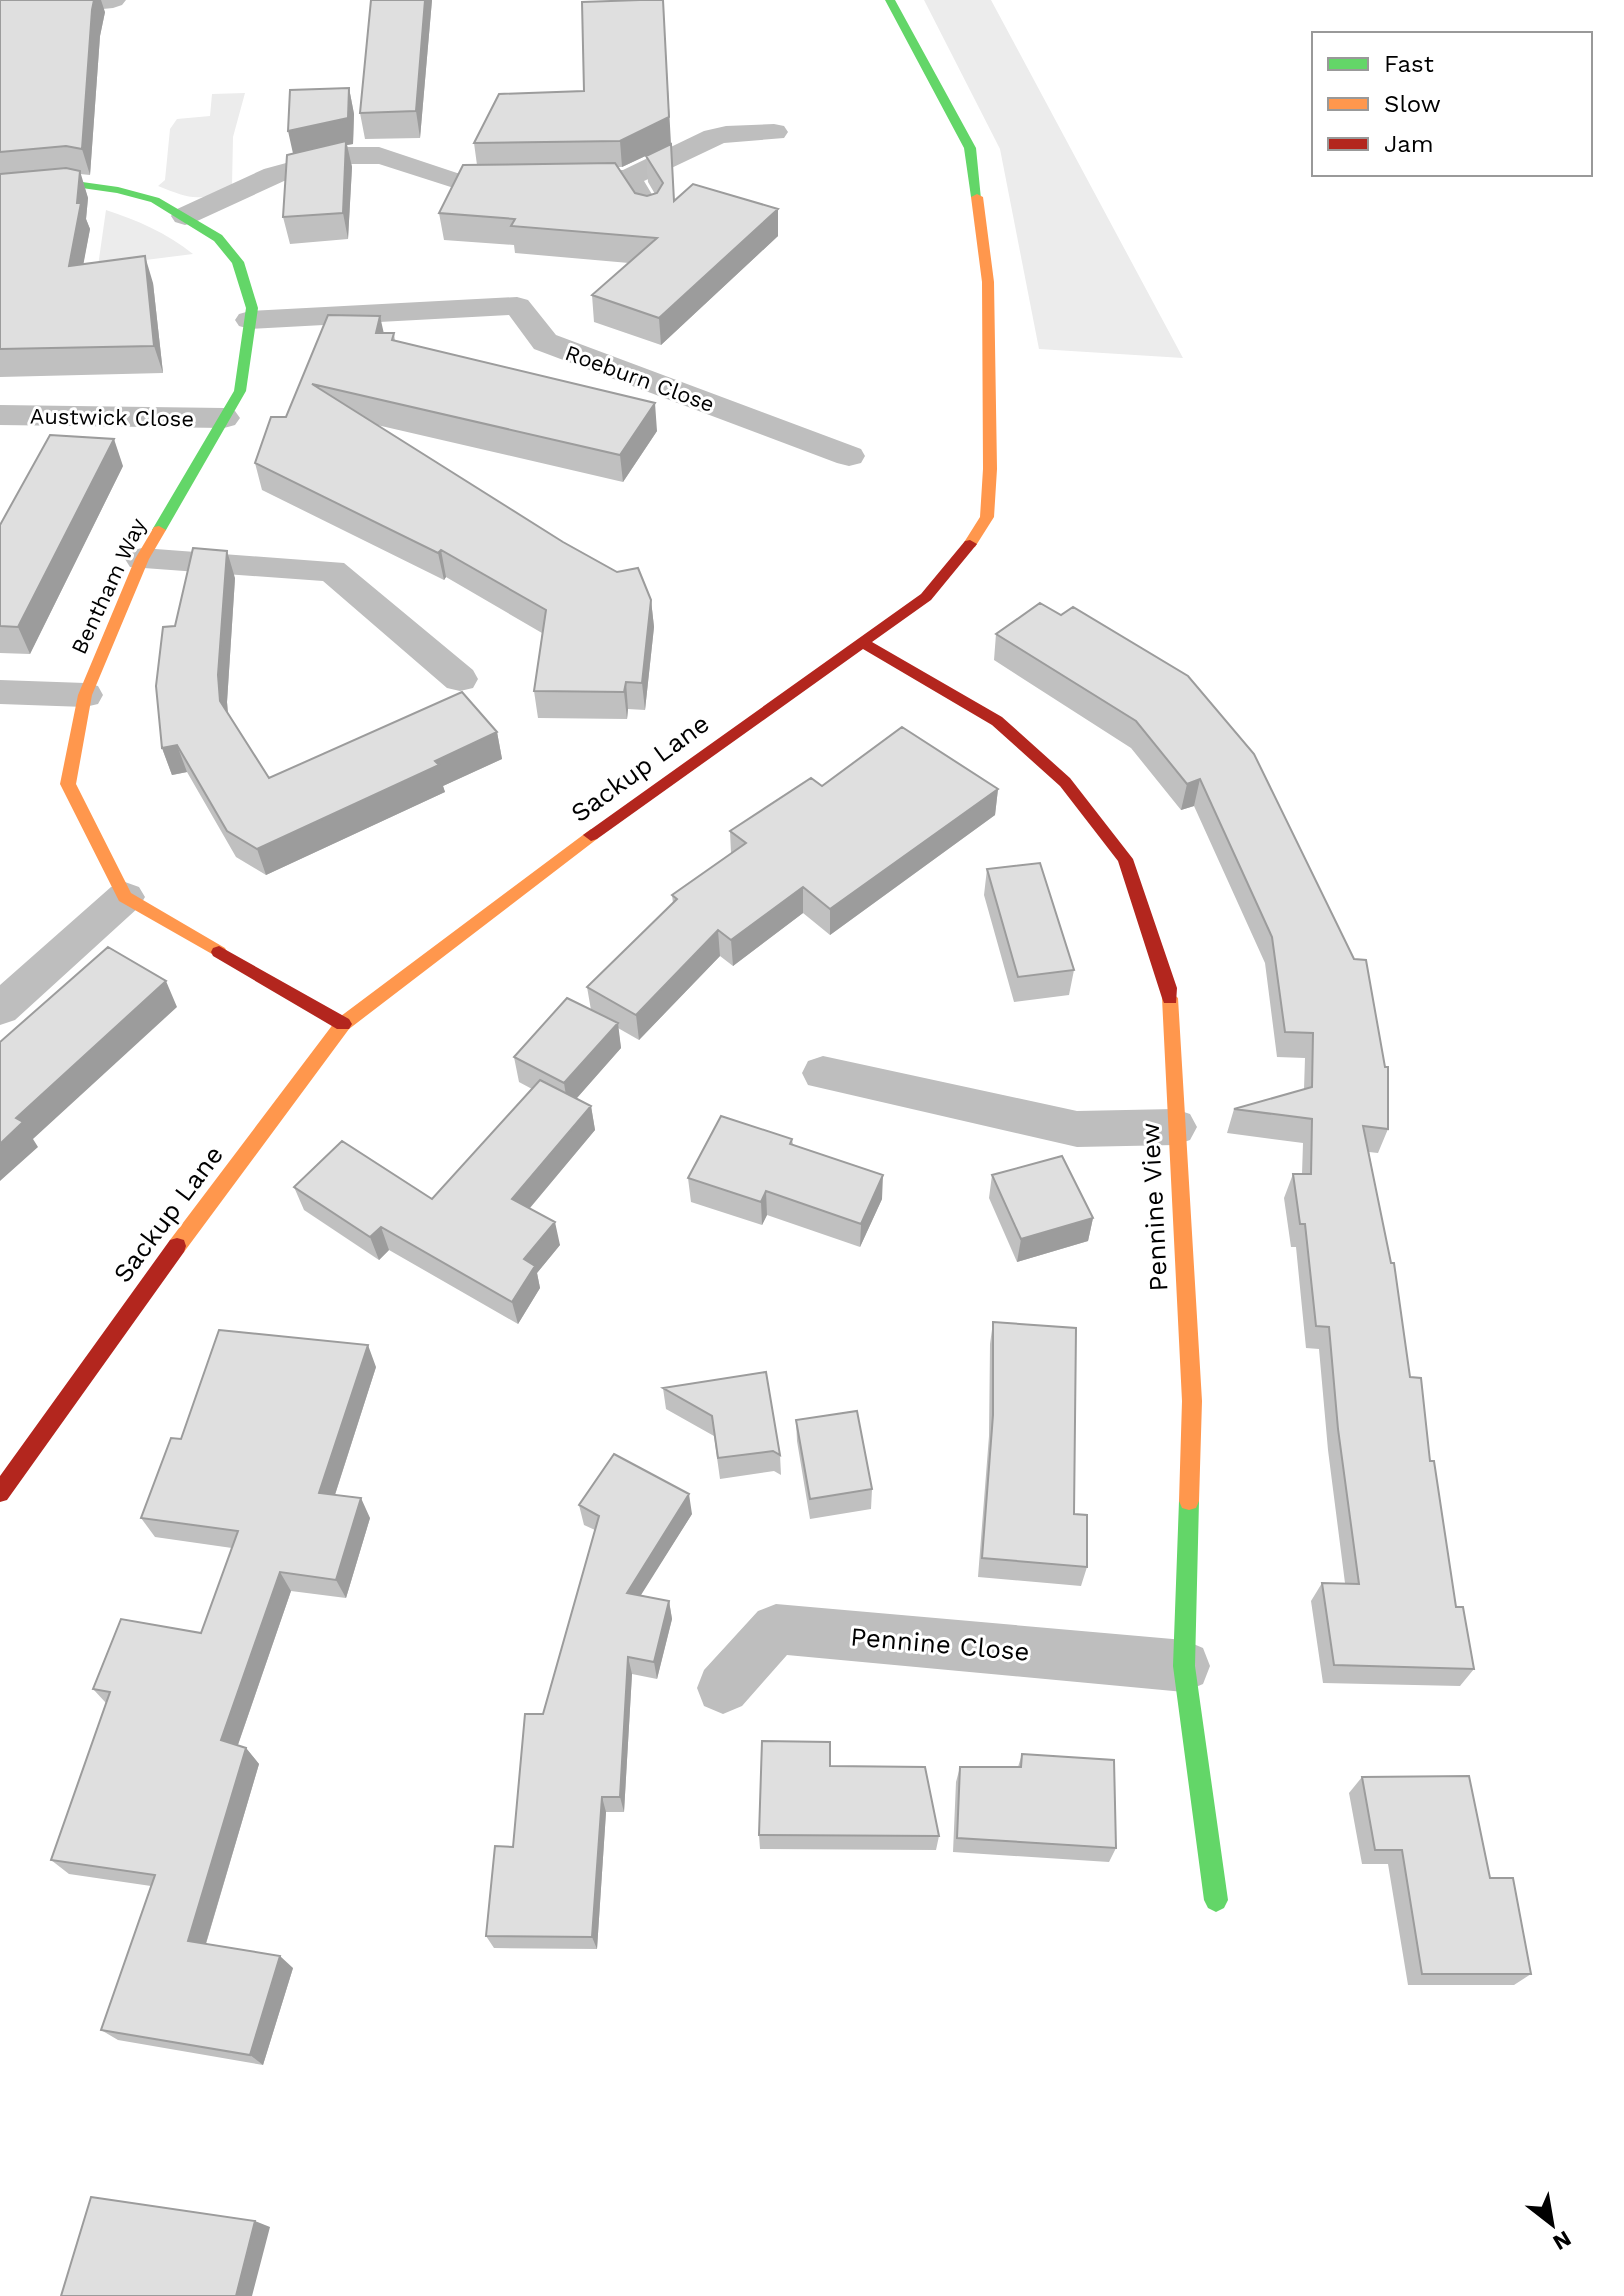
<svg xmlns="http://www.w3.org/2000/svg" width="1624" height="2296" font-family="'Work Sans',sans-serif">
  <rect width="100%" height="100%" fill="#fff"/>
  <path fill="#ececec" d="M924,0H991L1183,358L1039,349L1000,149Z
    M245,93L233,137L232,186C199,203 191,199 158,186L165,180L170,129L177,119L210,116L212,94Z
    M106,210C137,220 167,233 193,254L98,266Z"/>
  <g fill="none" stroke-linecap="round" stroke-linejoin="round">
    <path fill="#bebebe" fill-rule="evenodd" d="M35,0H126L122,5L113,8L0,19V3Z
      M774,124L784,126L788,132L784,138L724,143L644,181L662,211L658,217L648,220L638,217L619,187L457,189L379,164H345L284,181L195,222L185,225L175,222L171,216L175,210L264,169L345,147H379L457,173L623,170L704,131L726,126Z
      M517,297L528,300L556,335L861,449L865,456L861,463L849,466L837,463L534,349L509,315L250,329L239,326L235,320L239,314L250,311Z
      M0,405L224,408L235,411L240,418L235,425L224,428L0,425Z
      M142,548L344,563L473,670L478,679L473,688L460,691L447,688L323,581L130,567L125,559L130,551Z
      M0,680L85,683L98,686L103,695L98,704L85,707L0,704Z
      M125,882L139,887L145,897L139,907L15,1020L0,1025V985L111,887Z
      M823,1056L1077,1111L1175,1109L1190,1114L1197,1127L1190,1140L1175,1145L1077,1147L808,1085L802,1073L808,1061Z
      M776,1604L1184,1640L1203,1648L1210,1666L1203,1684L1184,1692L787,1655L742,1706L723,1714L704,1706L697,1688L704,1670L758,1611Z"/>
    <path fill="#63d668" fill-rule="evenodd" d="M885,0H895L976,148L981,199L971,197L964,148Z
      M75,181L118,187L159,198L222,235L244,262L258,308L246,391L166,530L159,534L152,530L234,391L246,308L232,263L214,241L151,202L117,193L75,187L0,193V187Z
      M1189,1492L1196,1494L1199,1501L1195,1666L1228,1900L1224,1908L1216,1912L1208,1908L1204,1900L1173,1666L1179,1501L1182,1494Z"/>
    <path fill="#ff974d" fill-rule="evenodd" d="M977,194L983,197L994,282L997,469L994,517L975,547L970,548L963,544L980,517L983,469L982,282L971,197Z
      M159,526L166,530L149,559L92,695L76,784L131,893L225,948L227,952L225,956L219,958L119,901L60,784L78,695L135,559L154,527Z
      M591,829L597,831L599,835L597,839L349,1029L184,1252L177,1254L170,1252L168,1246L170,1240L337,1019Z
      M1170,991L1178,998L1202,1401L1199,1501L1196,1508L1189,1510L1182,1508L1179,1501L1182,1401L1162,998Z"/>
    <path fill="#b3261e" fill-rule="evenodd" d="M970,540L977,544L931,600L872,642L1002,717L1070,778L1133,859L1177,988L1176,1003H1164L1162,998L1118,861L1060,786L992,725L863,649L597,839L591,841L583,835L921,594L965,541Z
      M219,946L349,1019L352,1024L349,1029H337L213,956L211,952L213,948Z
      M177,1238L184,1240L186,1246L184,1252L7,1500L0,1502V1476L170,1240Z"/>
  </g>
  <path fill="#c0c0c0" d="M0,0L105,12L100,36L90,175L80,174L88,198L86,219L90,229L83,264L153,283L163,373L0,377Z
    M371,0H432L420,138L365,139L360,113Z
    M349,88L354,114L353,144L347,145L352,167L348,239L290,244L283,217L293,154Z
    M584,91L671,144L622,167H618L635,193L647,196L655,194L648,182L646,156L674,201L778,236L661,345L594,322L592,295L629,263L515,253L514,245L444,240L439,213L477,165L474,143Z
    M328,315L384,333H394L395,341L657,431L623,482L377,425L651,600L654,627L645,710L628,709L627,719L538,718L534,691L542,633L446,577L444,580L262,490L255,463L286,417Z
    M123,466L30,654L0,653V525Z
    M235,578L227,702L228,713L269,778L497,732L502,759L443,786L445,792L266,875L236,857L187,772L172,775L162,748L175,626Z
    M1061,615L1188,676L1388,1129L1378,1153L1369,1152L1410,1377L1430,1461L1456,1607L1474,1669L1460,1686L1323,1683L1311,1601L1322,1583H1345L1328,1450L1319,1349L1306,1348L1296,1247H1291L1284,1198L1293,1174H1302L1303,1143L1227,1133L1234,1109L1304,1089L1305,1058L1277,1057L1265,963L1194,806L1181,810L1131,748L994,660L996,634Z
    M822,786L998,789L995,815L830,935L803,913L733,966L720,956L639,1040L618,1028L621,1048L577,1098L591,1106L595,1130L530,1208L560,1245L537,1273L540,1288L518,1324L389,1250L379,1260L304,1210L294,1187L432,1199L532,1089L519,1082L514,1057L591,1010L587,987L673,903L672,895L731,853L730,831Z
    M987,869L1074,970L1069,995L1014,1002L984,895Z
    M792,1139L793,1145L882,1199L860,1247L767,1215L762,1225L691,1202L688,1178Z
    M992,1175L1093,1218L1088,1241L1017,1262L989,1198Z
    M993,1322L1074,1514L1087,1567L1081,1586L978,1577L989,1436L990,1344Z
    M376,1367L335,1495L370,1518L346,1598L291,1591L238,1745L246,1748L259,1764L206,1944L293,1968L263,2065L118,2040L101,2030L151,1886L69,1874L51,1860L106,1703L93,1689L201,1633L232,1548L155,1537L141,1518L181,1439Z
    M663,1388L780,1455L781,1475L774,1471L720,1479L714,1436L666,1409Z
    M796,1420L872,1489L871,1509L810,1519L797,1441Z
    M579,1505L692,1514L640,1595L669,1601L672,1619L657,1679L632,1674L624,1812H606L597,1949L494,1948L486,1936L513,1847L543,1714L595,1530L584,1525Z
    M1022,1754L1116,1848L1109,1862L953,1852L956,1782L960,1767H1018Z
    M1362,1777L1490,1878L1531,1974L1514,1985H1408L1388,1864H1362L1349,1793Z
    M759,1835L939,1836L936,1850L760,1849Z"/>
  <path fill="#9c9c9c" d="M94,0H101L105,12L100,36L90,175L82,149L92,10Z
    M425,0H432L420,138L416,111Z
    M663,0L671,144L622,167L620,141Z
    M349,88L354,114L353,144L347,145L352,167L348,239L343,213L294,158L288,131Z
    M80,171L88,198L86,219L90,229L78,293L69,266Z
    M778,209V236L661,345L659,318Z
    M145,256L153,283L163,373L154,346Z
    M380,316L386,343L376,333Z
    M655,403L657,431L623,482L620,455Z
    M114,439L123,466L30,654L18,627Z
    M441,550L446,577L444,580L438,553Z
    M227,551L235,578L227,702L229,728L220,701L218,675Z
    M651,600L654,627L645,710L642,683Z
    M626,682L628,709L627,719L624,692Z
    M497,732L502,759L443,786L445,792L266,875L257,849L435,761Z
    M177,745L187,772L172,775L162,748Z
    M1200,779L1194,806L1181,810L1187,784Z
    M998,789L995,815L830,935V909Z
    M803,887V913L733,966L731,940Z
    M718,930L720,956L639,1040L636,1015Z
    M166,981L177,1007L33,1139L38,1147L0,1181V1144L16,1118Z
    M618,1023L621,1048L568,1108L564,1083Z
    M591,1106L595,1130L518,1222L512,1199Z
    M883,1175L882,1199L860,1247L861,1224Z
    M766,1191L767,1215L762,1225L761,1202Z
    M1093,1218L1088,1241L1017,1262L1021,1239Z
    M555,1222L560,1245L537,1273L540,1288L518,1324L512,1302L524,1259Z
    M381,1227L389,1250L379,1260L370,1237Z
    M368,1345L376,1367L329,1513L319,1493Z
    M689,1494L692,1514L631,1611L627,1593Z
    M361,1498L370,1518L346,1598L336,1580Z
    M280,1572L291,1591L234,1756L221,1740Z
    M669,1601L672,1619L657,1679L654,1662Z
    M628,1657L632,1674L624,1812L620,1797Z
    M246,1748L259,1764L203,1953L188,1941Z
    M602,1797L606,1812L597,1949L592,1937Z
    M280,1956L293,1968L263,2065L250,2055Z
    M255,2221L270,2227L252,2296H236Z"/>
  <path fill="#dfdfdf" stroke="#9c9c9c" stroke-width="2" d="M0,0H94L92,10L82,149L66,146L0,152Z
    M371,0H425L416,111L360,113Z
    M640,0H663L669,117L620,141L474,143L499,94L584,91L582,2Z
    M349,88L348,118L288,131L290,90Z
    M346,141L343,213L283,217L287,155Z
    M671,144L674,201L693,184L778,209L659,318L592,295L657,238L511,226L515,219L439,213L463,165L615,163L635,193L647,196L657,193L663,183L646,156Z
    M66,168L80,171L77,203H81L69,266L145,256L154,346L0,349V174Z
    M328,315L380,316L376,333H394L392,340L655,403L620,455L312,384L563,542L617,572L638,568L651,600L642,683L626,682L624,692L534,691L546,610L441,550L438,553L255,463L271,417H286Z
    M50,435L114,439L18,627L0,626V525Z
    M193,548L227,551L218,675L220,701L269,778L462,692L497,732L435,761L439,765L257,849L227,831L177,745L162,748L156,686L163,627L175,626Z
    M1040,603L1061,615L1073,607L1188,676L1254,754L1354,959L1366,960L1385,1067H1388V1129L1363,1126L1391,1263H1394L1410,1377L1421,1378L1430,1461H1434L1456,1607H1463L1474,1669L1334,1665L1322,1583L1359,1584L1338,1429L1329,1327L1316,1326L1305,1224H1300L1293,1174H1311L1312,1119L1234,1109L1312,1087L1313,1033L1285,1032L1272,937L1200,779L1187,784L1136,721L996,634Z
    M902,727L998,789L830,909L803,887L731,940L718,930L636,1015L587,987L677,899L672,895L746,843L730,831L811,778L822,786Z
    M1040,863L1074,970L1018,977L987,869Z
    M108,947L166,981L16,1118L23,1122L0,1144V1042Z
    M567,998L618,1023L564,1083L514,1057Z
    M540,1080L591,1106L512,1199L555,1222L524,1259L535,1266L512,1302L381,1227L370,1237L294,1187L342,1141L432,1199Z
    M721,1116L792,1139L790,1144L883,1175L861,1224L766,1191L761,1202L688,1178Z
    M1062,1156L1093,1218L1021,1239L992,1175Z
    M993,1322L1076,1328L1074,1514L1087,1515V1567L982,1558L993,1415Z
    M219,1330L368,1345L319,1493L361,1498L336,1580L280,1572L221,1740L246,1748L188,1941L280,1956L250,2055L101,2030L155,1875L51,1860L110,1692L93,1689L121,1619L201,1633L238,1531L141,1518L171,1438L181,1439Z
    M766,1372L780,1455L773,1451L718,1458L712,1416L663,1388Z
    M857,1411L872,1489L810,1499L796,1420Z
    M614,1454L689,1494L627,1593L669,1601L654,1662L628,1657L620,1797H602L592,1937L486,1936L495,1846L513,1847L525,1714H543L599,1516L579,1505Z
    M762,1741L830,1742V1766L925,1767L939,1836L759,1835Z
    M1022,1754L1114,1760L1116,1848L957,1838L960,1767H1021Z
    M1469,1776L1490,1878H1513L1531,1974H1422L1402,1850H1375L1362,1777Z
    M91,2197L255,2221L236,2296H61Z"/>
  <g text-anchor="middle" stroke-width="6" stroke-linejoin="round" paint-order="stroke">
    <g font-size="22" fill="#000" stroke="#fff">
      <text transform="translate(640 378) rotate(20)" y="8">Roeburn Close</text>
      <text transform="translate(112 417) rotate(1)" y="8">Austwick Close</text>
      <text transform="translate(108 586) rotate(-65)" y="8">Bentham Way</text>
    </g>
    <g font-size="26" fill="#000" stroke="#fff">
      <text transform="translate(640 768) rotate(-36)" y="9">Sackup Lane</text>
      <text transform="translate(1154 1207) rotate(-93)" y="9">Pennine View</text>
      <text transform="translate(168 1214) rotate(-53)" y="9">Sackup Lane</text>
      <text transform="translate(940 1644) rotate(5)" y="9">Pennine Close</text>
    </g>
  </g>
  <rect x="1312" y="32" width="280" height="144" fill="#ffffff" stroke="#999999" stroke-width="2"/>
  <rect x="1328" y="58" width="40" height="12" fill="#63d668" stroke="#999999" stroke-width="2"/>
  <text x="1384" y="72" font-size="24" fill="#000000">Fast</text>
  <rect x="1328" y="98" width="40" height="12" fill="#ff974d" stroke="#999999" stroke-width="2"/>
  <text x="1384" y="112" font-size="24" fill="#000000">Slow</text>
  <rect x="1328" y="138" width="40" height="12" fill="#b3261e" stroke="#999999" stroke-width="2"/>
  <text x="1384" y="152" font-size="24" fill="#000000">Jam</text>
  <g transform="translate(1552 2224) rotate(149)" stroke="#ffffff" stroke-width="6" paint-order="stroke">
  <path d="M0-6L14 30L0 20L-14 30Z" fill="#000000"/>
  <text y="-12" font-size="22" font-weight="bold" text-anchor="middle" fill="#000000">N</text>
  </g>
</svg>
